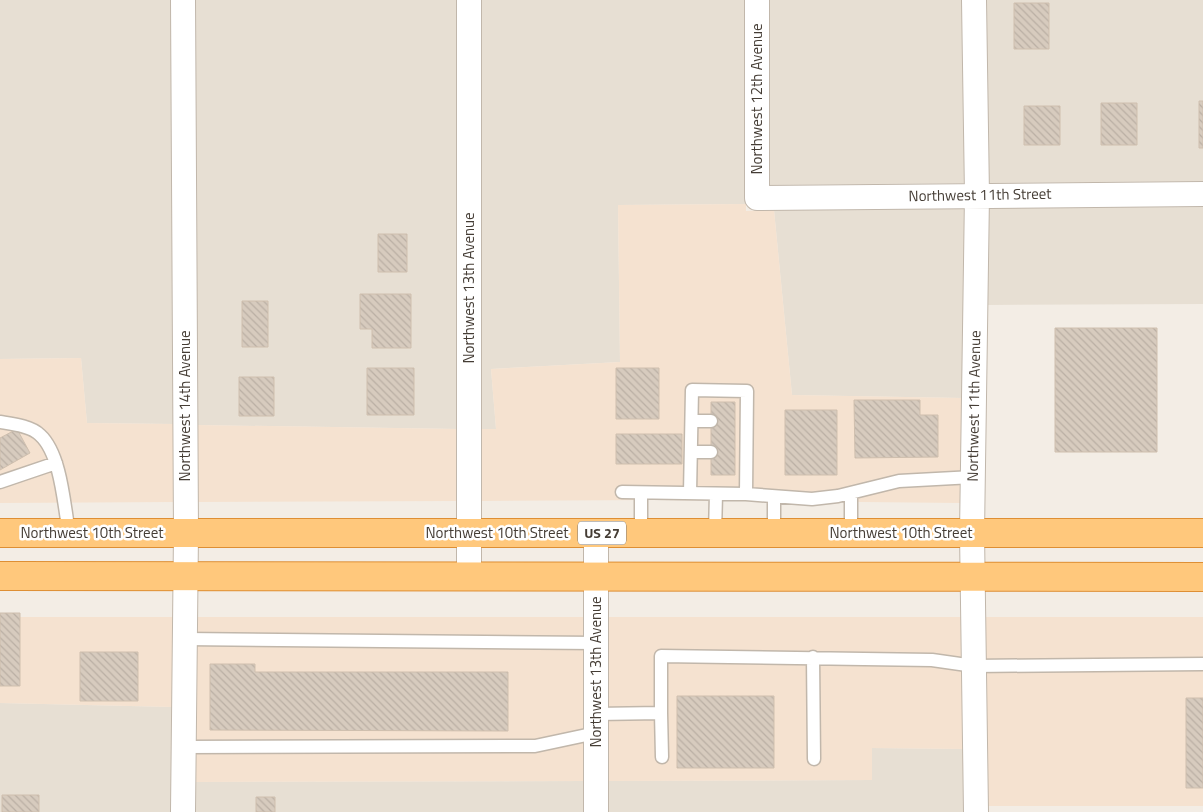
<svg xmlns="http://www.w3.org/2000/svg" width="1203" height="812" font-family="'Titillium Web',sans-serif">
  <defs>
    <pattern id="building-back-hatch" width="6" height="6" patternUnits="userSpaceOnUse" patternTransform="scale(1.25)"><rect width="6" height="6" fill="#d7cbbe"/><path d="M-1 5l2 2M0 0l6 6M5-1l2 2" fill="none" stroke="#baafa4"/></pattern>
  </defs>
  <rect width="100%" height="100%" fill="#f3ede5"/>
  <path fill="#e7dfd3" d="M0,0H171L174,424L87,423L81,358L0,359Z
    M194,0H458V429L197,425Z
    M481,0H746V204L618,205L620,362L491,369L496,429H480Z
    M768,0H963L966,183L768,185Z
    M985,0H1203V181L988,183Z
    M1203,207V304L987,305L988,208Z
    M966,208L963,398L792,395L774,210Z
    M0,703L173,707L172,812H0Z
    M872,748L964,749L965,812H608L607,781L872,780Z
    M585,781V812H194L195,782Z"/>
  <path fill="#f5e2d0" d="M746,204V211L774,210L792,395L963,398L961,503L656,500L480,501V429H496L491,369L620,362L618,205Z
    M81,358L87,423L174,424L175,502L0,503V359Z
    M197,425L458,429V501L197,502Z
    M0,617H174L173,707L0,703Z
    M196,617H584L585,781L195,782Z
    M607,617H962L964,749L872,748V780L607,781Z
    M984,617H1203V806H987Z"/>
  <path fill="url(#building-back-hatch)" stroke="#cfbfae" d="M1014,3H1049V49H1014Z
    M1199,101H1203V148H1199Z
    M1101,103H1137V145H1101Z
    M1024,106H1060V145H1024Z
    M378,234H407V272H378Z
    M360,294H411V348H372V329H360Z
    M242,301H268V347H242Z
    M1055,328H1157V452H1055Z
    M367,368H414V415H367Z
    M616,368H659V419H616Z
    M239,377H274V416H239Z
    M854,400H920V415H938V457L855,458Z
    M711,402H735V475H711Z
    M785,410H837V475H785Z
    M17,429L30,453L0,470V438Z
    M616,434H682V464H616Z
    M0,613H20V686H0Z
    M80,652H138V701H80Z
    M210,664H255V672H508V731L210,730Z
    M677,696H774V768H677Z
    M1186,698H1203V788H1186Z
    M2,795H39V812H2Z
    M256,797H275V812H256Z"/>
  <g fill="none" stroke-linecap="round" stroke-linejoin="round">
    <g stroke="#c1b7ab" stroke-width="15">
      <path id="service" d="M692,421H711
        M0,422C12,424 31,426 40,435C61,454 64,505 69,533
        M691,452H711
        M0,482L56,463
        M622,492L746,494L812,499L838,496L899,481L973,477
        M641,493V533
        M690,493L692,390L747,391L746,494
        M715,533L716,494
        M851,533V493
        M774,534V498
        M185,639L596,643
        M813,657L814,759
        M661,713L662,757
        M596,714L661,713V656L932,660L974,666L1203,664
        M184,747L535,746L596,733"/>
    </g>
    <g stroke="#c1b7ab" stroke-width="26">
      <path id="minor" d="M183,0L186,533L183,812
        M469,0V576
        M757,0V198L1203,194
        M974,0L977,195L972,533L976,812
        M596,533V812"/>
    </g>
    <g stroke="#de8f34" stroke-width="30">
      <path id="trunk" d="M0,533H1203
        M0,576L1203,577"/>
    </g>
    <use href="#service" stroke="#fff" stroke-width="12"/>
    <use href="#minor" stroke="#fff" stroke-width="24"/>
    <use href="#trunk" stroke="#ffc87c" stroke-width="28"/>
  </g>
  <g text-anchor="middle" stroke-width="5" stroke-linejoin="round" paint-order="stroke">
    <rect fill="#fff" stroke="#7d7772" stroke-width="1" x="578" y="521.5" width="48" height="23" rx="4"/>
    <g font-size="14" font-weight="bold" fill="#453d35">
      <text x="602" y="538">US 27</text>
    </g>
    <g font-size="15" fill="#453d35" stroke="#fff">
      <text transform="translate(757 99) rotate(-90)" y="5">Northwest 12th Avenue</text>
      <text transform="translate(980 195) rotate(-1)" y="5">Northwest 11th Street</text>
      <text transform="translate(469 288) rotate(-90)" y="5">Northwest 13th Avenue</text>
      <text transform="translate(185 406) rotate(-90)" y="5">Northwest 14th Avenue</text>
      <text transform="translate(974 406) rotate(-89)" y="5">Northwest 11th Avenue</text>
      <text x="92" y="538">Northwest 10th Street</text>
      <text x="497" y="538">Northwest 10th Street</text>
      <text x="901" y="538">Northwest 10th Street</text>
      <text transform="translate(596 672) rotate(-90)" y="5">Northwest 13th Avenue</text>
    </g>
  </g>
</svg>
